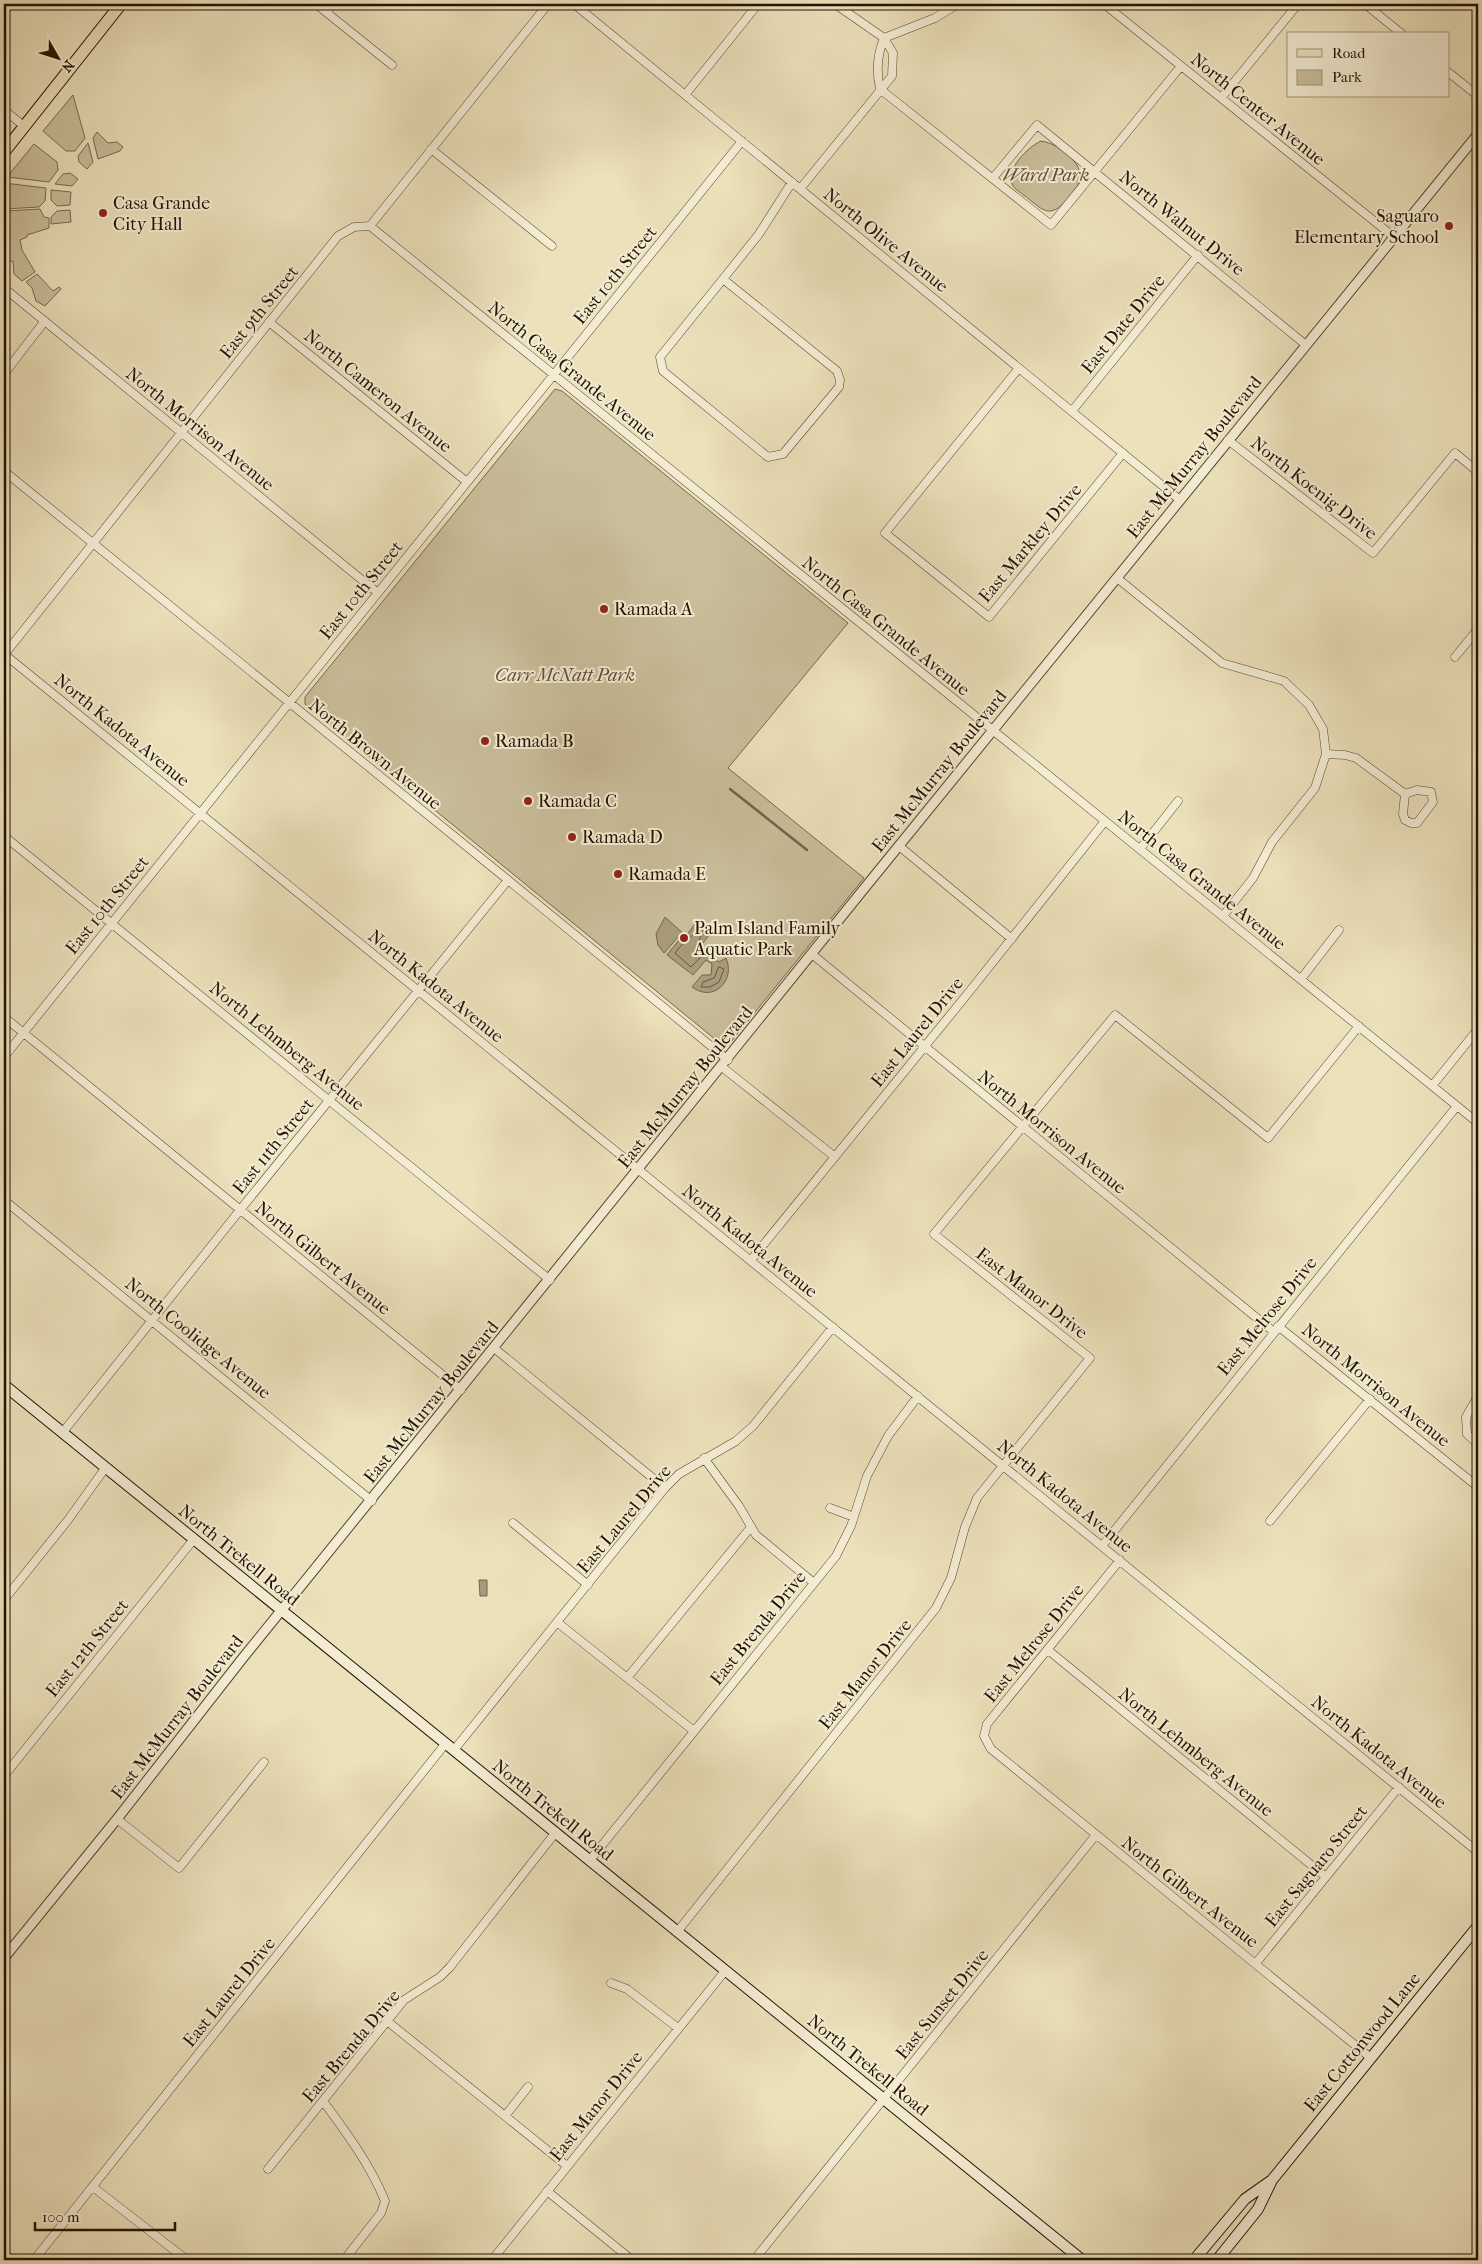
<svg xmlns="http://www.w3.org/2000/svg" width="1482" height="2264" font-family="'IM FELL French Canon',serif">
  <rect width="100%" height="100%" fill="#ece1bb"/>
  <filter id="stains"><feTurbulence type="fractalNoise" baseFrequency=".004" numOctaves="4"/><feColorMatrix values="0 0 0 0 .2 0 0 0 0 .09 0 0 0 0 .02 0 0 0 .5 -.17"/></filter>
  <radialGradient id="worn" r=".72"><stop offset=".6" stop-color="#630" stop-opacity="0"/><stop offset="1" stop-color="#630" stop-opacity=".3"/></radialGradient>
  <path fill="#cabe9b" stroke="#76684e" d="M73,95L85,138L75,151H66L43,131Z
    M97,132L108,143L117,142L123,147L120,151L98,159L93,138Z
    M1041,141C1059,143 1092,168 1076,188C1069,196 1062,209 1051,211C1043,212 1037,205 1031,201C1026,196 1017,191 1013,186C1004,170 1028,147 1041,141Z
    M88,143L93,162L87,169L79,162L78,156Z
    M34,144L57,162L58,170L49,182L7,177Z
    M70,173L78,179L72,186L55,184L63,174Z
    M4,183L46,188L45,201L39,207L4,209Z
    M51,190L71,192L70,205L57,206L51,200Z
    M40,209L44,217L49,218V228L27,235V237L20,240L22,250L35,272L22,281L14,274L13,261L4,262V211Z
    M70,210L71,222L51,224V217L57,211Z
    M37,274L53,291L59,287L61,289L45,306L36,301L32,288L26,282Z
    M555,389L562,391L848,623L728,768L864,878L730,1043L721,1044L305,704V697Z"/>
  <path fill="#a89b7b" stroke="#73644a" d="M665,917L686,936L695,924L709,935L700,947L719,962L726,958C736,981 713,1003 692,987L702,975H711L712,964L706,960L693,975L667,955L680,939L678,937L664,953L658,945L656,934Z
    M479,1580H487V1596H480Z"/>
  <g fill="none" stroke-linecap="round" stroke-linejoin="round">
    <path stroke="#66563e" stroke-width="1" d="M696,932L701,936L696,948L702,956L691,967L675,953C681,944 689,939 696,932Z
      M719,967L724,969L719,982L710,987H701L703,982L714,978Z"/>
    <path stroke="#73644a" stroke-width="2.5" d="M730,789L807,850"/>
    <g stroke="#55462f" stroke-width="9">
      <path id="minor" d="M316,4L392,65
        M574,4L1180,500
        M1104,4L1394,237
        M1365,4L1402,34
        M326,12L333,4
        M884,38L935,18L958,4
        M1448,72L1478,96
        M880,89L1051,225L1181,66
        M880,89C876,71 877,55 884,38
        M685,95L758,4
        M1221,98L1298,4
        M4,110L24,126
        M431,149L552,246
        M993,178L1037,125L1306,345
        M800,189L892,76L893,53L884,38L835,4
        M370,226L1478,1123
        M723,279L837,371L840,380L839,387L783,454L768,457L663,371L660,357Z
        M723,279L759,234L792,182
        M4,288L378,593
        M269,322L467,482
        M1019,368L885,533L989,617L1123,453
        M4,374L44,322
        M1072,411L1198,255
        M1228,440L1373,553L1455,453L1478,472
        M4,471L508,880L728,1060
        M1117,578L1222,663L1284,681L1309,705L1323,729L1326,754L1315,788L1272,842L1253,878L1223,916
        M4,654L1478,1852
        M4,655L338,236L354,227L370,226L548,4
        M1455,657L1478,629
        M1326,754L1345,755L1356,758L1405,794
        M1417,790L1431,792L1433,802L1417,823H1411L1405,820L1403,814L1405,794Z
        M4,836L550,1280
        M899,846L1012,939
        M1140,849L1178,801
        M813,955L1274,1332
        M1301,979L1339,930
        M4,1017L461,1390
        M4,1057L742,141
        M722,1067L835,1157
        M1432,1086L1478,1029
        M4,1200L372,1501
        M751,1260L969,992L1105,821
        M1278,1326L1478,1487
        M494,1348L665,1488
        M1478,1396L1466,1417L1467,1434L1478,1444
        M63,1432L240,1210L508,880
        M704,1458L739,1506L756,1535L814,1583
        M830,1508L854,1517
        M1270,1521L1370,1399
        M513,1523L588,1585
        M1102,1546L1457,1106
        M1120,1560L987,1724L984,1736L991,1749L1371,2058
        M4,1600L68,1520L106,1467
        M558,1623L694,1731
        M1048,1650L1326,1877
        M627,1678L751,1527
        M454,1750L665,1488L679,1474L736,1441L753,1426L833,1327
        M4,1776L194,1539
        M117,1819L179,1868L264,1762
        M590,1860L836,1556L851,1526L867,1476L888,1436L918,1396
        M677,1932L936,1608L951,1578L965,1527L977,1498L1090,1358L934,1234L1115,1015L1268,1138L1359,1026
        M1256,1963L1399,1787
        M611,1983L627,1989L678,2028
        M387,2021L567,2166
        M323,2101C346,2132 371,2166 385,2201L381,2213L344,2260
        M505,2116L528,2087
        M268,2169L404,2000L440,1977L450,1967L556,1832
        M93,2187L187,2260
        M547,2191L632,2260
        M34,2260L446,1743
        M492,2260L725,1971
        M754,2260L1095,1836"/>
    </g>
    <g stroke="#55462f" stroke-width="11">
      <path id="tertiary" d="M4,1958L117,1819L242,1659L867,885L1478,134"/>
    </g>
    <g stroke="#231200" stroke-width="12">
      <path id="secondary" d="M4,1385L1082,2260
        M1194,2260L1245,2199L1272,2180
        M1217,2260L1258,2209L1272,2180L1478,1926"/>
    </g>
    <g stroke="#231200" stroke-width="13">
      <path id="primary" d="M4,152L121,4"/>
    </g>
    <use href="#minor" stroke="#f3ecd3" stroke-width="8"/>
    <use href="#tertiary" stroke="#f3ecd3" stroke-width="9"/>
    <use href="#secondary" stroke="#f3ecd3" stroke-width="10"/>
    <use href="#primary" stroke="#ece1bb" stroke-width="11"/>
  </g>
  <g fill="#8f2418" stroke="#f3ecd3" stroke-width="2">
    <circle cx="103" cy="213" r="5"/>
    <circle cx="1449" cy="226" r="5"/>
    <circle cx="604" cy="609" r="5"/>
    <circle cx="485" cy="741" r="5"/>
    <circle cx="528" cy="801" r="5"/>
    <circle cx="572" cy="837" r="5"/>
    <circle cx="618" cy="874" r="5"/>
    <circle cx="684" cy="938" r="5"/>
  </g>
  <g text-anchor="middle" stroke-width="4" stroke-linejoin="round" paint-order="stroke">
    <g font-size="18" fill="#231200" stroke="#f3ecd3">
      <text transform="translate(1258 109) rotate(39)" y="6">North Center Avenue</text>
      <text transform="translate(1182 223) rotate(39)" y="6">North Walnut Drive</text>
      <text transform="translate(886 240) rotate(39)" y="6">North Olive Avenue</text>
      <text transform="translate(615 275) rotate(-51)" y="6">East 10th Street</text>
      <text transform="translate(259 312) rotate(-51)" y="6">East 9th Street</text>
      <text transform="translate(1123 324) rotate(-51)" y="6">East Date Drive</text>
      <text transform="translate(572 371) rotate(39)" y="6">North Casa Grande Avenue</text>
      <text transform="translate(378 391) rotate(39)" y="6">North Cameron Avenue</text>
      <text transform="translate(200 429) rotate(39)" y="6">North Morrison Avenue</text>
      <text transform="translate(1194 457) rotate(-51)" y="6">East McMurray Boulevard</text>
      <text transform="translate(1314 488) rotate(38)" y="6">North Koenig Drive</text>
      <text transform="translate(1030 543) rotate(-50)" y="6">East Markley Drive</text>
      <text transform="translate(361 590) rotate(-51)" y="6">East 10th Street</text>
      <text transform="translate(886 626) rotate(39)" y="6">North Casa Grande Avenue</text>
      <text transform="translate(122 730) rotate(39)" y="6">North Kadota Avenue</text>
      <text transform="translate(375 754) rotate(39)" y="6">North Brown Avenue</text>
      <text transform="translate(939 771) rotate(-51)" y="6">East McMurray Boulevard</text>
      <text transform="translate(1202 880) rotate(39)" y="6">North Casa Grande Avenue</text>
      <text transform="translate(107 905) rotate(-51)" y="6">East 10th Street</text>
      <text transform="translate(436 986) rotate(39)" y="6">North Kadota Avenue</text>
      <text transform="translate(917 1032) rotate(-51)" y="6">East Laurel Drive</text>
      <text transform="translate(287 1046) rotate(39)" y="6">North Lehmberg Avenue</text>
      <text transform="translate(685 1087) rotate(-51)" y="6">East McMurray Boulevard</text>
      <text transform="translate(1052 1132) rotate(39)" y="6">North Morrison Avenue</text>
      <text transform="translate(273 1146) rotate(-51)" y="6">East 11th Street</text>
      <text transform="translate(750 1241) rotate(39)" y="6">North Kadota Avenue</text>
      <text transform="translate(323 1258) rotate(39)" y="6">North Gilbert Avenue</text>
      <text transform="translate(1032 1293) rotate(38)" y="6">East Manor Drive</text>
      <text transform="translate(1267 1316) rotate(-51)" y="6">East Melrose Drive</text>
      <text transform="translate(198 1338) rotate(39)" y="6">North Coolidge Avenue</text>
      <text transform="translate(1376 1385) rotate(39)" y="6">North Morrison Avenue</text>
      <text transform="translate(431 1402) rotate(-51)" y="6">East McMurray Boulevard</text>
      <text transform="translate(1065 1496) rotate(39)" y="6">North Kadota Avenue</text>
      <text transform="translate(624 1519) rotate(-50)" y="6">East Laurel Drive</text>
      <text transform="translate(239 1555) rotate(39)" y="6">North Trekell Road</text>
      <text transform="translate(758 1628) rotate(-51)" y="6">East Brenda Drive</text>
      <text transform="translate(1034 1643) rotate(-51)" y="6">East Melrose Drive</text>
      <text transform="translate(87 1648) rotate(-51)" y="6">East 12th Street</text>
      <text transform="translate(865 1674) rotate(-51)" y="6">East Manor Drive</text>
      <text transform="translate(177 1717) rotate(-52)" y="6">East McMurray Boulevard</text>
      <text transform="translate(1196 1752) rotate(39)" y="6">North Lehmberg Avenue</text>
      <text transform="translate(1379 1752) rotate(39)" y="6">North Kadota Avenue</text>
      <text transform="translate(553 1810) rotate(39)" y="6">North Trekell Road</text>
      <text transform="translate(1316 1866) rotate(-51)" y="6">East Saguaro Street</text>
      <text transform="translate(1190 1892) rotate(38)" y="6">North Gilbert Avenue</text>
      <text transform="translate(229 1992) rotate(-51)" y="6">East Laurel Drive</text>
      <text transform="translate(942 2004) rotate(-51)" y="6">East Sunset Drive</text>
      <text transform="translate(1362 2042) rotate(-51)" y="6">East Cottonwood Lane</text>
      <text transform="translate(351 2046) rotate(-50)" y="6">East Brenda Drive</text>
      <text transform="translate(868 2065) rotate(39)" y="6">North Trekell Road</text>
      <text transform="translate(596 2106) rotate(-51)" y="6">East Manor Drive</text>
    </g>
    <g font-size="18" font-style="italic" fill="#5d4e36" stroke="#f3ecd3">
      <text x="1046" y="181">Ward Park</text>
      <text x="565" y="681">Carr McNatt Park</text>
    </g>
    <g font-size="18" fill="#231200" stroke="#f3ecd3" text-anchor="start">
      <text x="113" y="209">Casa Grande<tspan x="113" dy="21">City Hall</tspan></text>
      <text x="1439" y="222" text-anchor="end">Saguaro<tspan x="1439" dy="21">Elementary School</tspan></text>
      <text x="614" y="615">Ramada A</text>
      <text x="495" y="747">Ramada B</text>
      <text x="538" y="807">Ramada C</text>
      <text x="582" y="843">Ramada D</text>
      <text x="628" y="880">Ramada E</text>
      <text x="694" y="934">Palm Island Family<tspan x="694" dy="21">Aquatic Park</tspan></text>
    </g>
  </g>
  <rect width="1482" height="2264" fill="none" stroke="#ece1bb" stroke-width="20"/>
  <rect x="5" y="5" width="1472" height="2254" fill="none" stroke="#231200" stroke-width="2.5"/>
  <rect x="10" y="10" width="1462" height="2244" fill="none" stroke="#231200"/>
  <rect x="1287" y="32" width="162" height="65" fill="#f3ecd3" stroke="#a0957f"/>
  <rect x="1297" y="49" width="25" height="8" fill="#ece1bb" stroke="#a0957f"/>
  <text x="1332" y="58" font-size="15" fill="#231200">Road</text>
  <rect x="1297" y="70" width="25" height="15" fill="#cabe9b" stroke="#a0957f"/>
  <text x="1332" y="82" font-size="15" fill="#231200">Park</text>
  <g transform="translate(58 58) rotate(129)" stroke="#f3ecd3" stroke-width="4" paint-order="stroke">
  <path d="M0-4L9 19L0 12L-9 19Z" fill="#231200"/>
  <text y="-8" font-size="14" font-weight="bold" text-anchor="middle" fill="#231200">N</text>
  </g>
  <path d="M35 2222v8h140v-8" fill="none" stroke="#231200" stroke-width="2.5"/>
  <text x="42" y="2222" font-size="15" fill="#231200" stroke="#f3ecd3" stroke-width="4" paint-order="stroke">100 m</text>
  <rect width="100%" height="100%" filter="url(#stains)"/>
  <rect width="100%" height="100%" fill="url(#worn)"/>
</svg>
